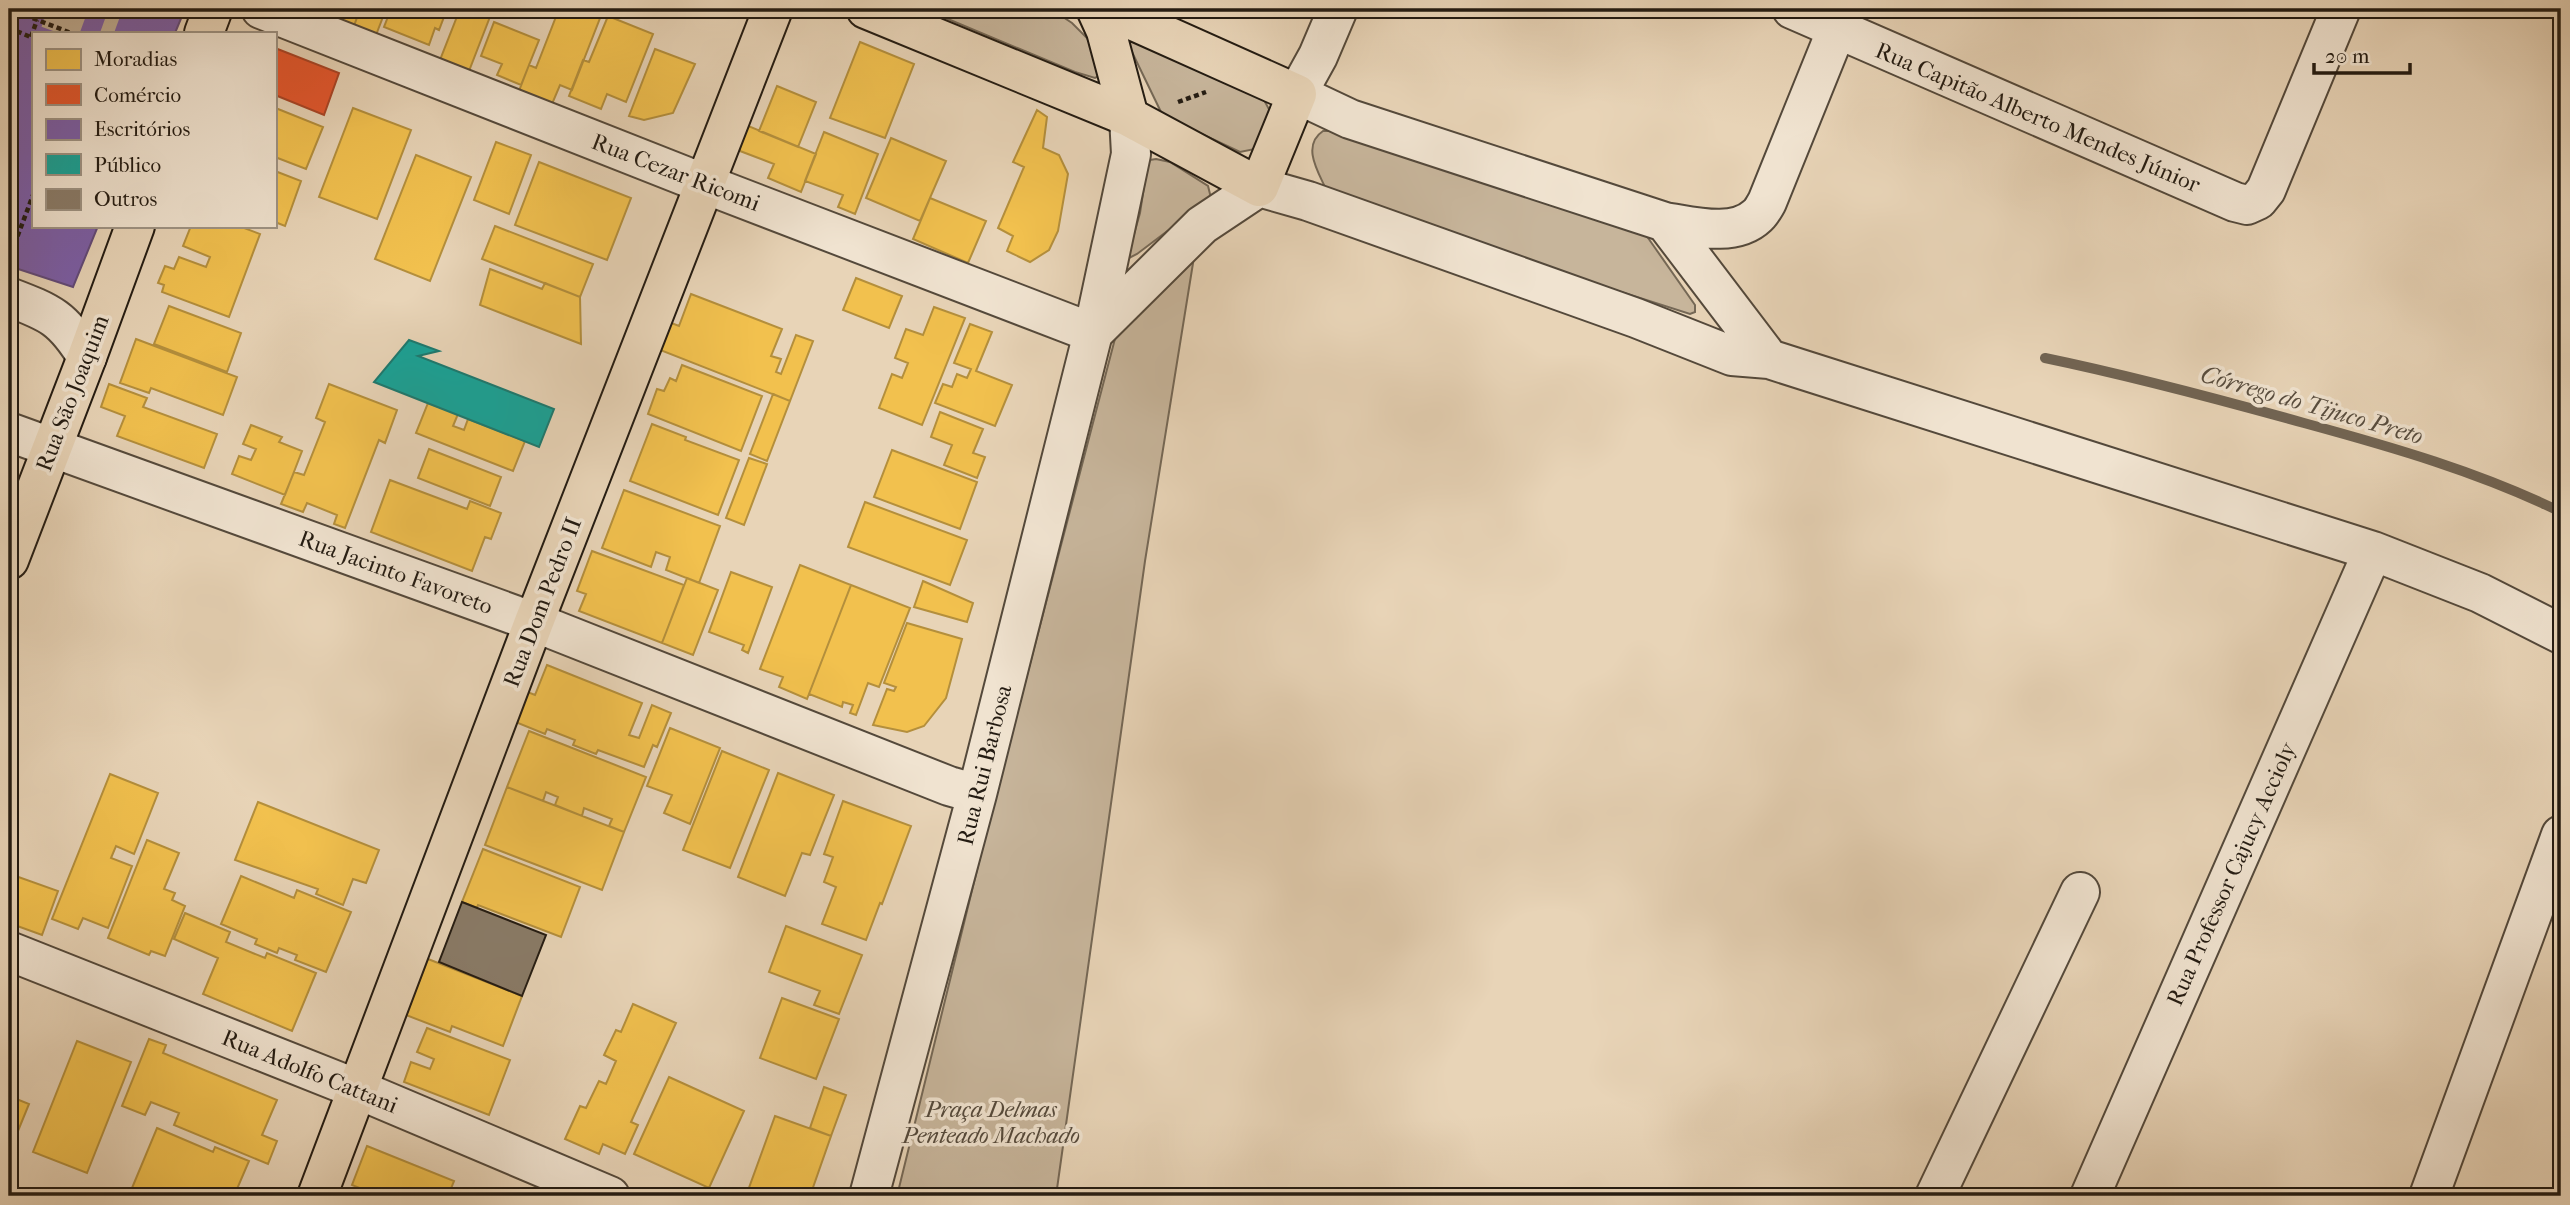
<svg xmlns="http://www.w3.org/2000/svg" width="2570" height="1205" font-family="'IM FELL French Canon',serif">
  <rect width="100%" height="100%" fill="#e8d4b7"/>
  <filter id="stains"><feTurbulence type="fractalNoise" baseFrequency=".00286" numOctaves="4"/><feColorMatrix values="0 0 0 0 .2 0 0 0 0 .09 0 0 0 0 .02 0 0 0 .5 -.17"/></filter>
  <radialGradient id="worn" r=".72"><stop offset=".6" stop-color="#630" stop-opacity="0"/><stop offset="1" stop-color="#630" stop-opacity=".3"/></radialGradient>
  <path fill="#c7b59b" stroke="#756856" stroke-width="2" d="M924,9H1051L1072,23L1087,38L1095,53L1101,75L1095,78L1075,72Z
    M1130,40L1264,100L1271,113L1260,148L1240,152L1172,120L1161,112L1131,50L1128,44Z
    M1323,131H1331L1646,235L1695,305V312L1690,314L1543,267L1325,187C1317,170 1302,145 1323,131Z
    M1156,159L1170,162L1208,186L1211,198L1137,254L1127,259L1140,213L1147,167L1150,160Z
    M1194,257L1145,561L1056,1196H897L991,813L1117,331Z"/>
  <path fill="#f2c14e" stroke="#b48f3c" stroke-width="2" d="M332,9H360L354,26L329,17Z
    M360,9H386L376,35L354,26Z
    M391,9H447L439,30L435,28L429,45L384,27Z
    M460,9H493L469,71L440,60Z
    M559,9H592L602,13L572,90L560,85L552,104L519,91L529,65L536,68Z
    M608,16L653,34L626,102L607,94L601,109L569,96L583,60L589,62Z
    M494,22L539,40L521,85L497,75L502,64L481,56Z
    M860,42L914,64L885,138L830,118Z
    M655,49L695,64L673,113L644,120L629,116Z
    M777,86L816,102L798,147L759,131Z
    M353,108L411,130L377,219L319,197Z
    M278,109L323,127L306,169L275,157V110Z
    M1037,110L1047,117L1043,148L1059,155L1068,174L1058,231L1049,250L1030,262L1007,251L1013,236L998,228L1024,167L1013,162Z
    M741,123L816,154L801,192L768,178L774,164L740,151Z
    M824,132L878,154L855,214L838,207L843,195L805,181Z
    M891,138L946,161L920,221L866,198Z
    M496,142L531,155L509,214L474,200Z
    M416,155L471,177L430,281L375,259Z
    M539,162L631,198L607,260L515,225Z
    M275,171L301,181L285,226L275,222Z
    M930,198L986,221L968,263L913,239Z
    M191,226H239L260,234L229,317L162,292L164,285L158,283L165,266L174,269L179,257L206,267L210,257L183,246Z
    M495,226L593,264L580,297L482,259Z
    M490,269L542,289L545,283L580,297L581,344L480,305Z
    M856,278L902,296L889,328L843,310Z
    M691,294L782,329L771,356L781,359L776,372L781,374L796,335L813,341L790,401L650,346L661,319L679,326Z
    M169,306L241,333L227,372L154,344Z
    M934,307L965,318L922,425L879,408L892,374L902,378L908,363L895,358L906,329L923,335Z
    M970,324L992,332L976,371L1012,385L995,426L935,403L943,384L952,387L957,374L967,378L971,369L954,363Z
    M136,339L237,377L223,415L151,388L149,393L120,383Z
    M682,365L762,396L741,451L648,414L657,389L664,391L670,378L676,381Z
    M109,384L147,398L143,407L217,434L204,468L117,436L125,416L101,407Z
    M329,384L397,410L385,443L379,440L345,528L334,524L337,515L307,503L303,512L281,504L294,472L304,475L325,422L316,418Z
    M773,394L790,401L767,461L750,454Z
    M428,403L458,414L453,426L464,430L468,419L525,441L513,471L416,433Z
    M940,412L983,429L973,453L985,457L977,478L944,465L952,445L931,437Z
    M652,424L686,437L685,440L739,460L718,515L630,481Z
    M251,425L282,437L279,442L302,451L285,495L232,474L239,456L251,460L256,449L243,444Z
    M429,449L501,477L490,506L418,478Z
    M892,450L977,482L960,529L874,497Z
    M749,458L767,464L744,525L726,518Z
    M390,480L467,509L470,501L501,513L491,539L485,537L472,571L371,532Z
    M624,490L720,526L699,583L666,570L670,557L656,552L651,567L602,548Z
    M865,502L967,540L950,585L848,547Z
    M592,551L684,585L662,643L579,611L586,594L577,591Z
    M800,565L851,585L807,699L779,687L783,677L760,669Z
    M731,572L772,587L748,653L742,650L744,645L709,632Z
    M687,578L718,590L693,655L662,643Z
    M923,581L973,603L967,622L914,607Z
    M851,585L910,608L879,687L868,683L856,715L850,713L853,705L843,702L842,707L809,694Z
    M907,623L962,639L946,698L924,726L907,732L873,725L887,689L894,691L896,687L884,683Z
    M547,665L642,703L629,735L639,738L652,705L671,713L657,747L653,745L644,767L598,750L596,754L573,745L575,740L547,729L545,734L513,721L525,691L535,695Z
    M670,728L720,748L690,824L664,813L672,795L647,786Z
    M529,731L646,777L624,832L609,826L612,819L584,808L582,816L555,805L558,797L546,792L543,801L507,787Z
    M722,751L769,770L730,868L683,850Z
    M778,773L834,795L810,855L802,853L785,896L738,877Z
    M110,774L158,793L134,854L116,846L111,858L132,866L108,928L83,918L78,929L52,919Z
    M507,787L624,832L602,890L485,845Z
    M843,801L911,826L882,904L880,903L866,940L822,924L836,887L824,882L833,857L824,854Z
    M258,802L379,850L366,883L353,879L343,905L316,894L318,889L235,860Z
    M147,840L179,853L164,889L175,893L172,900L185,906L165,956L151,951L149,955L108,938Z
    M483,849L580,887L561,937L478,905L477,908L462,902Z
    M10,874L58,891L42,935L9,923Z
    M241,876L294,898L297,890L351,912L326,972L295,960L297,955L279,948L277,953L255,944L257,939L221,924Z
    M185,913L230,932L226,942L265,958L267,953L316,973L292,1031L203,994L218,958L174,939Z
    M786,926L862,955L839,1014L814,1005L820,991L769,972Z
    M428,959L522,996L503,1046L452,1026L450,1032L406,1015Z
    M782,998L839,1019L816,1079L760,1058Z
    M633,1004L676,1023L631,1122L638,1125L625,1154L603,1144L599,1154L565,1139L580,1106L586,1108L599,1081L606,1084L616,1061L604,1055L616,1030L621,1032Z
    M427,1028L510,1060L489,1115L404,1082L411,1062L430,1069L434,1059L417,1052Z
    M149,1039L166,1045L163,1053L277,1100L262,1135L277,1141L268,1164L174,1125L179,1113L151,1102L145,1115L122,1106Z
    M77,1041L131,1062L87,1173L33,1152Z
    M669,1077L744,1111L709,1188L634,1154Z
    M824,1087L846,1095L831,1136L810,1128Z
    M9,1096L29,1104L9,1153Z
    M775,1116L831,1136L810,1196H746Z
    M157,1128L213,1152L215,1147L249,1161L234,1196H152L132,1188Z
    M367,1146L454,1181L448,1196H379L352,1185Z"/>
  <path fill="#e4572e" stroke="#aa4526" stroke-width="2" d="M275,48L339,73L324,115L275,95Z"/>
  <path fill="#7b5ea7" stroke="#614a7a" stroke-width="2" d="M9,9H185L175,33H33V226H98L73,287L9,266Z"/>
  <path fill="#17a398" stroke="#1b7a70" stroke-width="2" d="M409,340L439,351L418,356L554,409L539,447L374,382Z"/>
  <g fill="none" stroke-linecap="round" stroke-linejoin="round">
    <path stroke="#716453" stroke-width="10" d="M2045,358C2132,376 2218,399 2304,423C2392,447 2479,472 2561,512"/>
  </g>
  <path fill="#897b68" stroke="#231b12" stroke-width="2" d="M462,902L546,935L522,996L439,962Z"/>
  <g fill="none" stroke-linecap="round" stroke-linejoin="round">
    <path stroke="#c1af96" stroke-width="38" stroke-dasharray="38 19" stroke-linecap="butt" d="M48,9L114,33"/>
    <g stroke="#54493b" stroke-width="42">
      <path id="minor" d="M261,9L705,184L1093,333
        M1338,9L1318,56L1297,94L1350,119L1665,222C1692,226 1734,238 1757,216C1761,213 1764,207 1767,202L1845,9
        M1792,9L2235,202L2247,205L2258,200L2266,190L2341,9
        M1665,222L1769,359
        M9,297C51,313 63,318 87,357
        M1093,333L1202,225L1259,187L1308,201L1636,318L1732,356L1769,359L2373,551L2480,593L2561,634
        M9,432L534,622L949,786L977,794
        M9,951L357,1089L610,1196
        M869,1196L977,794L1093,333L1131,154L1129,117
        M1935,1196L2080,892
        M2090,1196L2373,551
        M2429,1196L2561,835"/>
    </g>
    <g stroke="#231b12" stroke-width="42">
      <path id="major" d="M866,9L1129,117L1259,187L1297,94L1107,9
        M1096,9L1106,31L1129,117
        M204,33L213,9
        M9,560L87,357L135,226
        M317,1196L534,622L773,9"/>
    </g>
    <path stroke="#231b12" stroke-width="4.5" stroke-dasharray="5 3.5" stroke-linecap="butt" d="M9,9L71,33
      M9,28L33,38
      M31,37L37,20
      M1178,102L1206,92
      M9,231L18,235L33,195"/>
    <use href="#minor" stroke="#f0e3d0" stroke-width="38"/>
    <use href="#major" stroke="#e8d4b7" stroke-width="38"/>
  </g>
  <g text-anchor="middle" stroke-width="7" stroke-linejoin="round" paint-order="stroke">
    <g font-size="23" fill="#231b12" stroke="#f0e3d0">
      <text transform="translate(2038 117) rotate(23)" y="8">Rua Capitão Alberto Mendes Júnior</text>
      <text transform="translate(676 172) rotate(21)" y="8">Rua Cezar Ricomi</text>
      <text transform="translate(72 393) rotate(-69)" y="8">Rua São Joaquim</text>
      <text transform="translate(396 572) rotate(20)" y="8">Rua Jacinto Favoreto</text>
      <text transform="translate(542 602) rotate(-69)" y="8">Rua Dom Pedro II</text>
      <text transform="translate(984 765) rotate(-76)" y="8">Rua Rui Barbosa</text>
      <text transform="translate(2231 874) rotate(-66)" y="8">Rua Professor Cajucy Accioly</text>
      <text transform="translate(310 1071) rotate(22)" y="8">Rua Adolfo Cattani</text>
    </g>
    <g font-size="23" font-style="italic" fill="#54493b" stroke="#f0e3d0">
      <text x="991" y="1117">Praça Delmas<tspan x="991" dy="26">Penteado Machado</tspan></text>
    </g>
    <g font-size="24" font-style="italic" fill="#574c3e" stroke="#f0e3d0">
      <text transform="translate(2312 405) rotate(16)" y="8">Córrego do Tijuco Preto</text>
    </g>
  </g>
  <rect width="2570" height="1205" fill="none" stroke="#e8d4b7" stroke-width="35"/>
  <rect x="10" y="10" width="2549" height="1184" fill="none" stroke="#231b12" stroke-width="3.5"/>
  <rect x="18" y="18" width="2535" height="1170" fill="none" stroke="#231b12" stroke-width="2"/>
  <rect x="32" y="32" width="245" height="196" fill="#f0e3d0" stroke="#9e9384" stroke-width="2"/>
  <rect x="46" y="49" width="35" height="21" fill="#f2c14e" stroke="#9e9384" stroke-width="2"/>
  <text x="94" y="66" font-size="21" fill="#231b12">Moradias</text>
  <rect x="46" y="84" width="35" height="21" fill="#e4572e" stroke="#9e9384" stroke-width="2"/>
  <text x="94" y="102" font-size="21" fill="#231b12">Comércio</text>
  <rect x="46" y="119" width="35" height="21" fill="#7b5ea7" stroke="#9e9384" stroke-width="2"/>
  <text x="94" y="136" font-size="21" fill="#231b12">Escritórios</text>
  <rect x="46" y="154" width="35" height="21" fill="#17a398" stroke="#9e9384" stroke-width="2"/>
  <text x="94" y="172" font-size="21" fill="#231b12">Público</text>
  <rect x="46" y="189" width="35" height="21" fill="#897b68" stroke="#9e9384" stroke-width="2"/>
  <text x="94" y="206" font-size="21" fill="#231b12">Outros</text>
  <path d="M2314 63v10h96v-10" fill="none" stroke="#231b12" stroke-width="3.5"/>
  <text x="2325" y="63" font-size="21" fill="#231b12" stroke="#f0e3d0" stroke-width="5" paint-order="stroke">20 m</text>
  <rect width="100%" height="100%" filter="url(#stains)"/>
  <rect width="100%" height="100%" fill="url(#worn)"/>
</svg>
